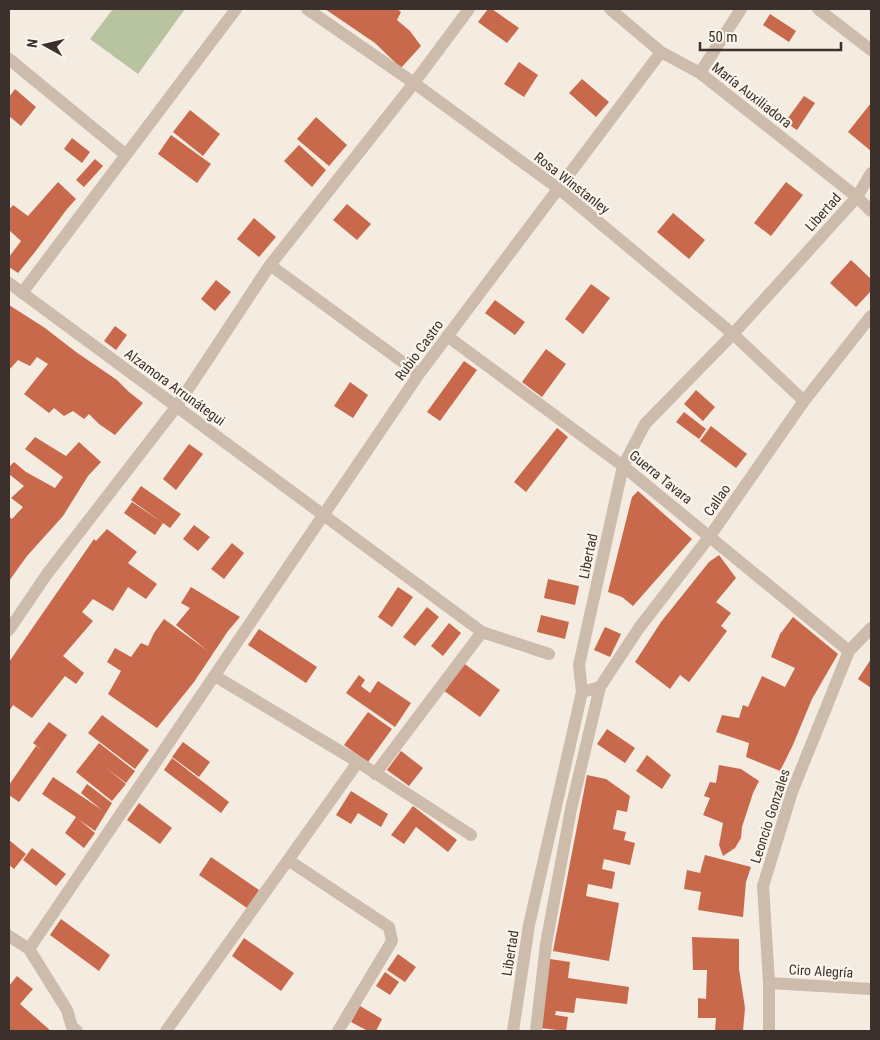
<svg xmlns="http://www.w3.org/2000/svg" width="880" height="1040" font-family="'Roboto Condensed',sans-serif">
  <rect width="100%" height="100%" fill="#f4ebe1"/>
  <path fill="#b8c4a0" d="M113,9H185L138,74L90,39Z"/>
  <path fill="#c8694b" d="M325,9H397L401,12L397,20L410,31L421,46L401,68L375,43Z
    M488,9H492L519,28L507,43L478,22Z
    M770,14L796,31L789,42L763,25Z
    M519,62L538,75L524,97L504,84Z
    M582,79L609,102L596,117L569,93Z
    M15,89L36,107L21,126L9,116V97Z
    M804,96L815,103L797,130L785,122Z
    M871,103V151L848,132Z
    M190,110L220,134L203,156L173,132Z
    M316,117L347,145L329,166L297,139Z
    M171,135L211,164L197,183L158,154Z
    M72,138L90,152L82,163L64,149Z
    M299,145L326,170L312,187L284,161Z
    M95,159L103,166L84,187L76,180Z
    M58,182L76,199L67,209L35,252L18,273L9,267V257L21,241L9,230V210L13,205L28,216Z
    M786,182L803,195L771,236L754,223Z
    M347,204L371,224L357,240L333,220Z
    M673,213L705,240L689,259L657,232Z
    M254,218L276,237L259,257L237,239Z
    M851,260L871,279V291L856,307L830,283Z
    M216,280L231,292L215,311L201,299Z
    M591,284L610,298L583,334L565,319Z
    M495,300L525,322L515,335L485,313Z
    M9,305L45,328L76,352L117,380L129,392L143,403L115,435L99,424L89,414L84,419L73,411L64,416L54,408L49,413L24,394L48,364L37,357L30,366L18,360L9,370Z
    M115,326L127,335L116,350L104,341Z
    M546,349L566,364L542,397L522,382Z
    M464,361L477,370L440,421L427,412Z
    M350,382L368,395L353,418L334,406Z
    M696,390L715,407L703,421L684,404Z
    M684,412L706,429L699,439L676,422Z
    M711,426L747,454L736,468L700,441Z
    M557,428L568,437L526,492L514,482Z
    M35,437L66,456L79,442L101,462L88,476L63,516L27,556L9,581V517L12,519L23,507L11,498L24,486L9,474V467L14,462L26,472L55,488L63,477L25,449Z
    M189,444L203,454L176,490L163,479Z
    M141,486L181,514L170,528L131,500Z
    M638,491L692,539L633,606L622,597L608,592L632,497Z
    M132,502L163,523L155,535L124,513Z
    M194,525L210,537L198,551L183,539Z
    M107,529L137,552L128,563L157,584L146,599L128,587L113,611L93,599L82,612L93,621L63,656L84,673L76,684L65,676L32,718L13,705L9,711V662L94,539L96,541Z
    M232,543L244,553L224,579L211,569Z
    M719,555L736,578L716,602L731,613L721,626L727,631L689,682L680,675L670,689L635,662L661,622L709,562Z
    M548,579L579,586L575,605L544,598Z
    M191,587L240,617L228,631L194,682L157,728L108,694L121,671L107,662L115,648L131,657L141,643L148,646L154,633L164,619L208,651L176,625L190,608L181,603Z
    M398,587L413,597L392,627L378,617Z
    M427,607L439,617L415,646L403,637Z
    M541,615L569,622L565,639L537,632Z
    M793,617L838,654L812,699L792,747L780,771L746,757L749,743L716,732L722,715L739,718L743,705L748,707L762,676L785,687L795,668L771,657L780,634Z
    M449,623L461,633L443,656L431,646Z
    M605,627L621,634L610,657L594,650Z
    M259,629L317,667L306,683L248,645Z
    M871,659V688L858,679Z
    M462,662L500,690L480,717L443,690Z
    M359,675L365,680L361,686L370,693L378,681L411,703L395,727L346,693Z
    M368,712L392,729L368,762L344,745Z
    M102,715L149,750L135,769L88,733Z
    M49,722L67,735L19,802L9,795V785L36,746L43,751L33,743Z
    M607,729L635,748L625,763L597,744Z
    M183,742L210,762L199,777L172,757Z
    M99,743L135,771L126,783L105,767L126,784L112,801L76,772Z
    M401,751L423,768L409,786L387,770Z
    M647,755L671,775L662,789L636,771Z
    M172,758L229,802L221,813L164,770Z
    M719,765L741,769L759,781L753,793L742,827L741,838L735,848L723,856L719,845L723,823L703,815L710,798L704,796L710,782L716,783Z
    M587,775L606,779L630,796L627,812L617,810L613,829L626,832L624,840L635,843L630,865L604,859L602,869L615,872L612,889L588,884L586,896L619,903L609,961L553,951Z
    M53,777L102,810L81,793L87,784L112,803L95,831L78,819L95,833L84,848L65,833L76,817L42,794Z
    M351,791L388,814L381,827L358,813L351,824L336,815Z
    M139,803L172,828L160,844L127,820Z
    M413,806L457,840L448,852L416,827L404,844L391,835Z
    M9,840L26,854L14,869L9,865Z
    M32,848L66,874L56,886L23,860Z
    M705,855L751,867L746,882L743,917L698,910L701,892L684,889L687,870L700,873Z
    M211,857L259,890L247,908L199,875Z
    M61,919L110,955L99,971L50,935Z
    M692,937L739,939V969L745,1008L743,1031H715L716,1018H698V998L706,999L707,970H693Z
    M244,938L294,973L281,991L232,956Z
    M398,954L416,967L405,982L387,970Z
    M550,959L570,962L568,978L629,987L627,1004L576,998L574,1013L556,1011L555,1015L568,1017L566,1031L540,1028Z
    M385,972L399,982L390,995L376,986Z
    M17,976L33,989L20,1004L51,1031H9V986Z
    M360,1006L382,1019L376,1031H368L351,1022Z"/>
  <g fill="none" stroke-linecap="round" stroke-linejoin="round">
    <path stroke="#cdbbac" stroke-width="12" d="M307,9L414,83L559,189L733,334L804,401
      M610,9L661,52L700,73L857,197L871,211
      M818,9L871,50
      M9,59L126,155
      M700,73L741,9
      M270,265L419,374
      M9,283L482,632L549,654
      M22,293L236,9
      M447,336L623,466L849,651
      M9,630L47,574L177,406L270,265L414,83L469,9
      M215,676L358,762L471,835
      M582,692L600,687L639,628L710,536L804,401L871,316
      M375,774L482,632
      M288,860L389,927L392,941L338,1031
      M9,936L29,949L67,1010L72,1027L77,1031
      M29,949L419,374L661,52
      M769,983L871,989
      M166,1031L358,762
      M513,1031L529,925L582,692L579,665L623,466L645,424L733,334L857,197L871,173
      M536,1031L546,944L571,809L600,687
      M769,1031V983L763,886L792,792L849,651L871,628"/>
  </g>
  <g text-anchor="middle" stroke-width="4.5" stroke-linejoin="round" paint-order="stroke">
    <g font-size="14" fill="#3b302b" stroke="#fbf5ee">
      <text transform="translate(752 95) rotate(38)" y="5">María Auxiliadora</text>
      <text transform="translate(572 183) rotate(38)" y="5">Rosa Winstanley</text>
      <text transform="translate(823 212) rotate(-48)" y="5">Libertad</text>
      <text transform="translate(419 350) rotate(-54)" y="5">Rubio Castro</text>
      <text transform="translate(175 387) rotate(36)" y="5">Alzamora Arrunátegui</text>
      <text transform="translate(661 477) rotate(39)" y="5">Guerra Tavara</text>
      <text transform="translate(717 500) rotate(-55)" y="5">Callao</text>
      <text transform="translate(588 556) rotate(-78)" y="5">Libertad</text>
      <text transform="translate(770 816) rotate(-72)" y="5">Leoncio Gonzales</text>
      <text transform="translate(510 953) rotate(-81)" y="5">Libertad</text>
      <text transform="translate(821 971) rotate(3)" y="5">Ciro Alegría</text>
    </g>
  </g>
  <rect width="880" height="1040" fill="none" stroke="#3b302b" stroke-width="20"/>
  <g transform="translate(45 45) rotate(278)" stroke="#fbf5ee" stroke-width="4" paint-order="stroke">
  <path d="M0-4L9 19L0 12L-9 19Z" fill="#3b302b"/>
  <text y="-8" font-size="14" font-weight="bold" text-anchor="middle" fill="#3b302b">N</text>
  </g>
  <path d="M700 42v8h141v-8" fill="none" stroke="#3b302b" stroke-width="2.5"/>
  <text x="708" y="42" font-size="15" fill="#3b302b" stroke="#fbf5ee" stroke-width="4" paint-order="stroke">50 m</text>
</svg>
